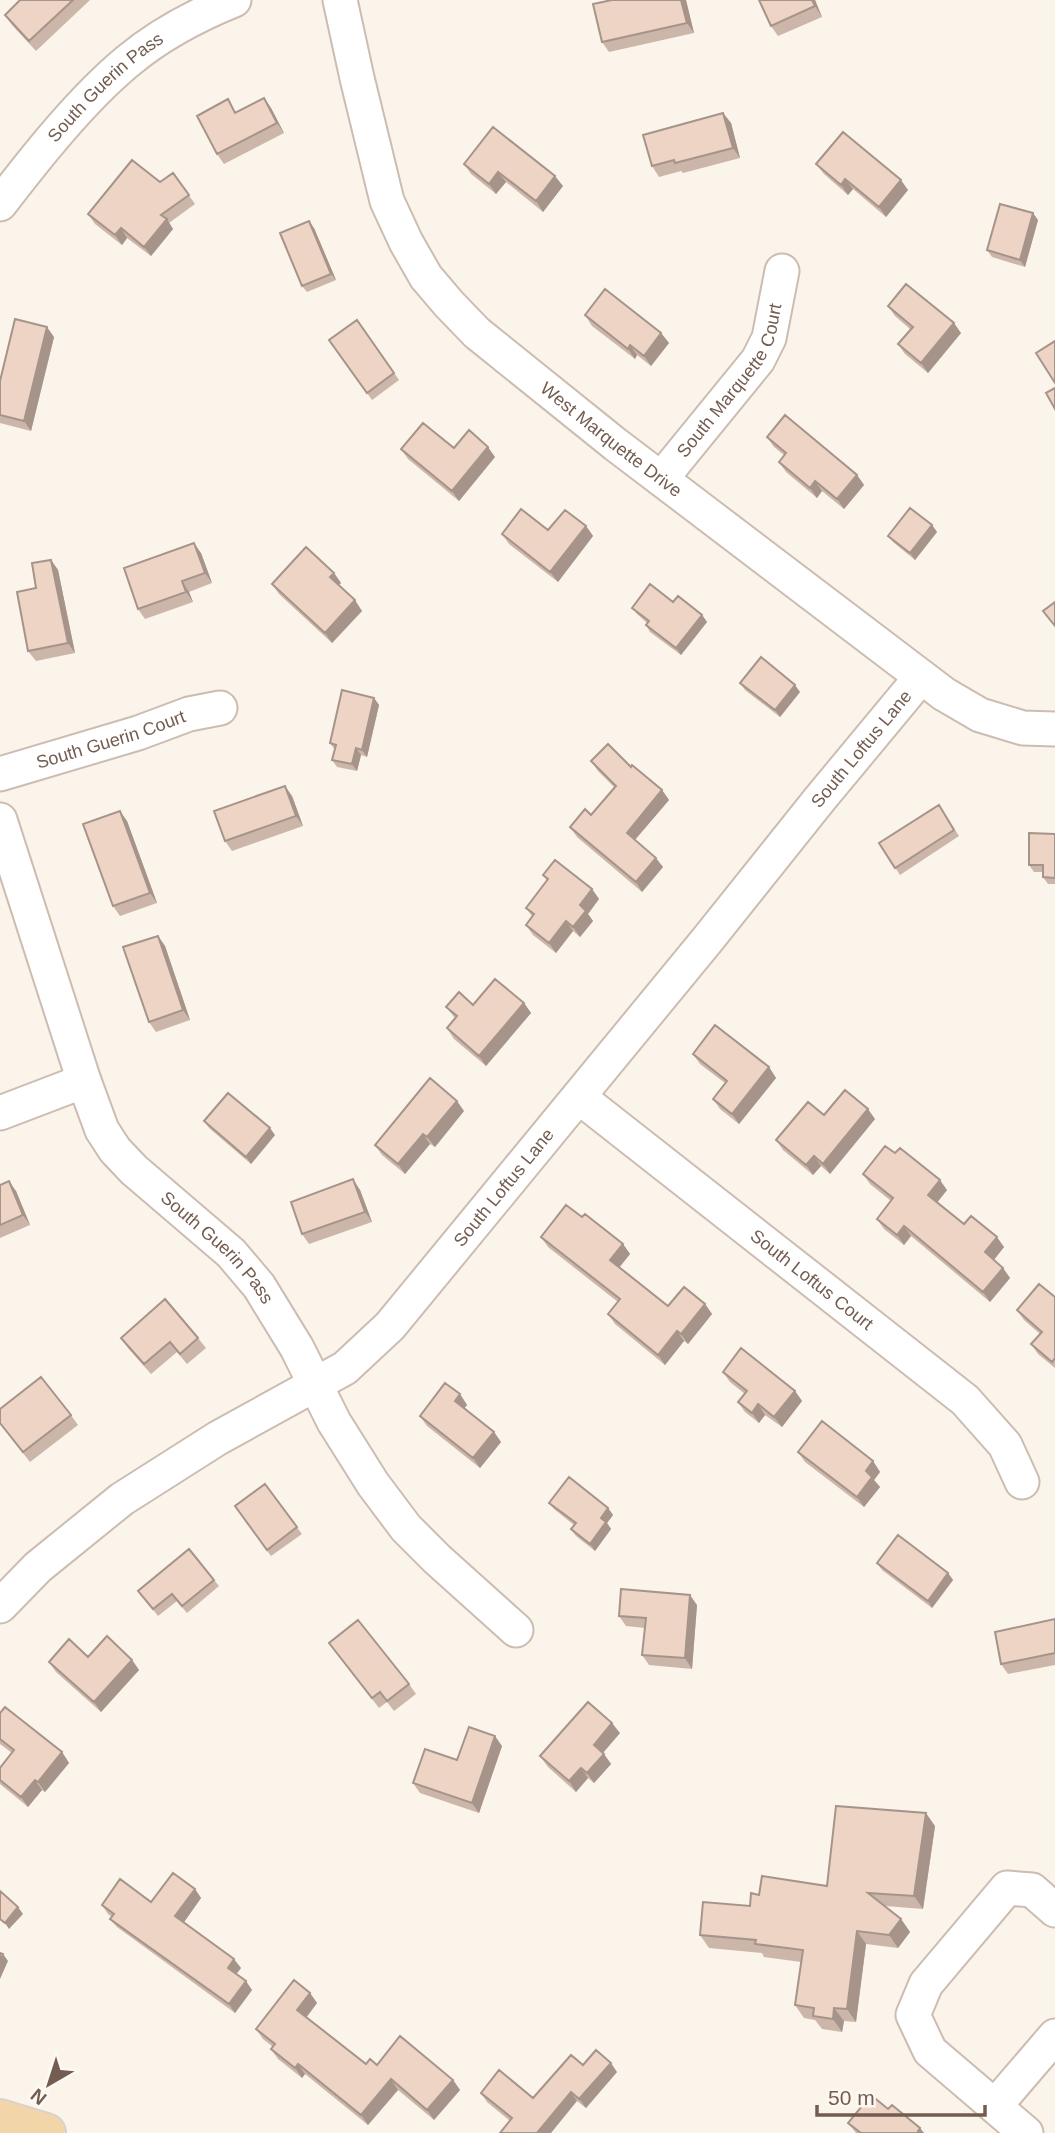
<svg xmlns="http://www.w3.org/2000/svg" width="1055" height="2133" font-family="Arial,sans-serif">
  <rect width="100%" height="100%" fill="#fbf4ea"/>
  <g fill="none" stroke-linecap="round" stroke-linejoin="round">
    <g stroke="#ccbcb1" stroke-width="37">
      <g id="minor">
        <path id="s1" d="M340,0L357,78L387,201L406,242L426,277L449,304L477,333L615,444L944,694L980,715L1023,728L1055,729"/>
        <path id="s2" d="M0,204C36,157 82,99 128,61C159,35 197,15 234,0"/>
        <path id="s3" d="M661,479L758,360L769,338L782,271"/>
        <path id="s4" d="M0,774L138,733L189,714L220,708"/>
        <path id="s5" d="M0,820L84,1081L102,1130L115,1150L134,1170L231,1253L259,1286L297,1348L334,1422L373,1484L406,1528L437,1559L516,1630"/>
        <path id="s6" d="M579,1097L965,1400L1005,1445L1022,1482"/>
        <path d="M0,1113L84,1081"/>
        <path id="s7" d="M0,1606L38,1567L122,1499L218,1438L345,1368L390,1326L708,939L819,800L921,677"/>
        <path d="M995,2106L1055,2036"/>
        <path d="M1026,2133L930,2051L913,2015L926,1984L1007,1888L1032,1890L1055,1910"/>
      </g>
    </g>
    <g stroke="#d8d1ce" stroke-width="42">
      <path id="major" d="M0,2119L46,2133"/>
    </g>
    <use href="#minor" stroke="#fff" stroke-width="33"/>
    <use href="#major" stroke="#f2d6aa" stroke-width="38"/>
  </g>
  <path fill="#ccb6a9" d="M20,0H90L36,51L12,25L5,15Z
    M686,0L694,33L609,52L602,42Z
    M815,0L822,17L778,36L771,26Z
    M264,98L271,108L284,133L224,164L217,154L237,112Z
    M723,113L731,123L740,158L683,173L681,171L659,177L652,166Z
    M464,164L563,186L543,212L506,182L496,194L471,174Z
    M816,164L908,190L886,217L853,189L848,195L824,174Z
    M173,173L195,204L169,223L173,229L151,256L127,238L122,245L95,224L88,214L160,182Z
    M1038,220L1025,267L992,257L987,250Z
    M314,228L336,280L307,292L302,286Z
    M888,306L961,333L928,373L905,354L898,344L910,329L895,316Z
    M585,315L661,333L669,343L651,366L637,355L635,359L592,326Z
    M357,320L399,380L372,400L329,340Z
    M54,337L31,431L0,423V381Z
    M767,437L857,475L864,485L844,509L822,491L817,498L786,472L779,462L784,455L774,447Z
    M454,448L495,457L459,501L408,459L401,449Z
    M932,525L937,532L915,560L893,542L888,536Z
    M586,526L593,536L558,582L509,544L502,534Z
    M201,553L212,583L189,592L193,602L145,619L138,609Z
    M51,560L58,570L75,653L36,661L28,651L36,588Z
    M334,573L341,583L338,585L362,611L332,643L279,594L272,584Z
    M673,602L702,615L707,622L681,655L650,632L646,625L647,623L637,614L632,608Z
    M740,683L800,692L780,717L745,690Z
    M374,698L379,705L367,757L361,755L357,771L337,767L332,760L335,750L330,743Z
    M591,761L631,767L662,790L669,800L635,840L663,867L642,892L577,837L570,827L591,815L614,787L598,771Z
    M292,796L303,826L232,851L225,841Z
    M939,805L959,836L900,875L879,843Z
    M127,821L157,903L120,916L113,906Z
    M1055,834V884H1048L1043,877V872H1034L1029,865Z
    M543,875L592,889L599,899L588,914L593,921L580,937L573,931L556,953L533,935L526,925L532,916L526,908L547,881Z
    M158,936L165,946L190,1020L156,1032L149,1022Z
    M524,1003L531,1013L486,1066L454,1039L447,1028L455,1018L446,1007L473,1005Z
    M693,1054L769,1067L776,1078L739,1124L720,1109L713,1099L725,1083L700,1064Z
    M464,1111L435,1147L430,1144L405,1174L382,1155L375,1145Z
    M824,1115L875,1119L830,1174L821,1166L813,1175L783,1150L776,1140Z
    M204,1121L275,1135L251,1164L209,1128Z
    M863,1174L947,1190L937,1203L964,1224L1004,1247L994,1260L1003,1268L1010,1278L990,1302L911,1236L904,1245L884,1229L877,1219L891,1201L870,1184Z
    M0,1185L16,1191L30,1225L0,1238Z
    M360,1190L372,1222L309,1244L302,1234Z
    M582,1217L623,1244L630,1254L619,1268L668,1306L705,1304L712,1314L688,1344L684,1341L665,1365L615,1324L608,1314L618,1302L548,1247L541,1237Z
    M1055,1297V1368L1038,1354L1031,1344L1040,1334L1024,1320L1017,1310Z
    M121,1338H198L206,1348L187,1364L177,1352L151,1374L128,1348Z
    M723,1372L795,1391L802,1401L782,1427L765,1415L759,1423L745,1412L738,1402L745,1394L730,1382Z
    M460,1394L467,1405L464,1408L494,1432L501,1442L480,1468L427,1426L420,1416Z
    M0,1409L71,1415L78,1425L30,1462L0,1424Z
    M798,1452L873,1461L880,1472L874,1480L880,1487L864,1507L805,1462Z
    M265,1484L302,1534L271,1556L235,1506Z
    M549,1503L608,1508L613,1515L607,1523L611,1529L595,1551L576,1536L571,1529L574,1525L554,1509Z
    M877,1563L948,1573L953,1580L932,1608L882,1570Z
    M214,1580L219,1586L187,1613L177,1601L158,1616L138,1591Z
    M697,1605L692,1669L649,1665L642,1655L645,1628L626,1626L619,1616Z
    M1055,1619V1665L1008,1674L1001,1664Z
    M329,1643L409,1684L416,1694L394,1711L387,1702L379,1708Z
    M132,1660L139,1670L101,1712L56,1672L49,1662Z
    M0,1713L62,1752L69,1763L45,1792L42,1790L28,1807L0,1784V1768L12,1753L0,1744Z
    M620,1733L603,1753L611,1764L594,1783L588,1778L576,1792L548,1767L540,1756Z
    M502,1746L479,1813L420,1793L413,1783L457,1760Z
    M935,1826L923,1909L885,1906L901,1919L910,1932L898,1948L866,1944L856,2022L844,2021L842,2032L822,2029L815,2020L804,2018L795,2005L801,1962L764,1957L762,1953L709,1948L700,1935L750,1906L759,1895L827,1886Z
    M195,1889L201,1898L184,1922L241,1968L236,1974L252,1990L235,2013L117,1927L110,1919L112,1917L108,1914L102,1905L151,1902Z
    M310,1993L317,2003L307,2017L366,2064L377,2065L453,2080L460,2090L434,2120L398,2090L368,2125L305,2074L302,2078L278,2059L271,2049L273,2047L263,2039L256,2029Z
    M583,2065L617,2072L586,2108L577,2101L510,2121L487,2102L481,2093L533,2098Z
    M888,2109L924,2133H856L848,2123Z"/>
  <path fill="#a6948a" d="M681,0H686L694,33L687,23Z
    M812,0H815L822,17L815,6Z
    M264,98L271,108L284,133L277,123Z
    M723,113L731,123L740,158L733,148Z
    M498,172L506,182L496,194L489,184Z
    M555,176L563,186L543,212L536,201Z
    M845,179L853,189L848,195L841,185Z
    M901,180L908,190L886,217L879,207Z
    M1033,213L1038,220L1025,267L1020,260Z
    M167,219L173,229L151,256L144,247Z
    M309,221L314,228L336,280L331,274Z
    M121,228L127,238L122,245L115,235Z
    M954,323L961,333L928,373L921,363Z
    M47,327L54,337L31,431L24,421Z
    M661,333L669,343L651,366L644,356Z
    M630,345L637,355L635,359L628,349Z
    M488,447L495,457L459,501L452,491Z
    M857,475L864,485L844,509L837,499Z
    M815,481L822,491L817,498L810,488Z
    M932,525L937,532L915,560L910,553Z
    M586,526L593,536L558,582L550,572Z
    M194,543L201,553L212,583L205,573Z
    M51,560L58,570L75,653L68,643Z
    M334,573L341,583L337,587L330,577Z
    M182,581L189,592L193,602L186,592Z
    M355,600L362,611L332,643L325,633Z
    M702,615L707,622L681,655L676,648Z
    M795,685L800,692L780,717L775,710Z
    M374,698L379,705L367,757L362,750Z
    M356,748L361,755L357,771L352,764Z
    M285,786L292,796L303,826L296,816Z
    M662,790L669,800L633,842L627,833Z
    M120,811L127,821L157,903L150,893Z
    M656,858L663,867L642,892L636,882Z
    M592,889L599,899L588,914L593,921L580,937L573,927L580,905Z
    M566,921L573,931L556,953L549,943Z
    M158,936L165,946L190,1020L183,1010Z
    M524,1003L531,1013L486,1066L479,1056Z
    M769,1067L776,1078L739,1124L732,1114Z
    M457,1101L464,1111L435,1147L427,1137Z
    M868,1109L875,1119L830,1174L823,1164Z
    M270,1128L275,1135L251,1164L246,1157Z
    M423,1134L430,1144L405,1174L398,1164Z
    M814,1156L821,1166L813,1175L806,1165Z
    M353,1179L360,1190L372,1222L365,1212Z
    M940,1180L947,1190L935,1205L928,1195Z
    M9,1181L16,1191L30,1225L23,1215Z
    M904,1226L911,1236L904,1245L897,1235Z
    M997,1237L1004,1247L992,1262L985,1252Z
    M623,1244L630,1254L617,1270L610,1260Z
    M1003,1268L1010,1278L990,1302L983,1292Z
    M705,1304L712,1314L688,1344L681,1334Z
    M677,1331L684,1341L665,1365L658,1355Z
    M795,1391L802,1401L782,1427L774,1417Z
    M460,1394L467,1405L462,1411L455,1401Z
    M758,1404L765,1415L759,1423L752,1413Z
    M494,1432L501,1442L480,1468L473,1458Z
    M873,1461L880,1472L874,1480L880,1487L864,1507L857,1497L866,1471Z
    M608,1508L613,1515L607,1523L611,1529L595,1551L590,1544L601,1518Z
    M948,1573L953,1580L932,1608L928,1601Z
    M690,1595L697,1605L692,1669L685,1658Z
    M132,1660L139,1670L101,1712L94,1702Z
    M612,1723L620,1733L601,1755L594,1745Z
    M495,1736L502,1746L479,1813L472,1803Z
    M62,1752L69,1763L45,1792L38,1782Z
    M604,1754L611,1764L594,1783L587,1773Z
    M581,1768L588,1778L576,1792L569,1781Z
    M35,1780L42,1790L28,1807L21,1797Z
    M926,1813L935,1826L923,1909L914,1896Z
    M195,1889L201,1898L182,1925L175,1916Z
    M18,1907L23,1914L9,1929L5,1923Z
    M901,1919L910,1932L898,1948L889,1935Z
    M857,1931L866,1944L856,2022L847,2009Z
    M3,1954L8,1961L0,1979V1962Z
    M234,1959L241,1968L234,1977L228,1968Z
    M246,1981L252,1990L235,2013L229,2004Z
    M310,1993L317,2003L304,2020L297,2010Z
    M834,2008L844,2021L842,2032L833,2019Z
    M611,2063L617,2072L586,2108L579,2099Z
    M298,2064L305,2074L302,2078L295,2068Z
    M391,2079L398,2090L368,2125L361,2115Z
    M453,2080L460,2090L434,2120L427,2110Z
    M571,2092L577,2101L551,2133H537Z
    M920,2128L924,2133H917Z"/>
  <path fill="#edd4c5" stroke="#a6948a" stroke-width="2" d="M20,0H73L29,41L5,15Z
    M612,0H681L687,23L602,42L593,4Z
    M759,0H812L815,6L771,26Z
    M264,98L277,123L217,154L197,116L228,99L235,113Z
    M723,113L733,148L675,163L674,160L652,166L643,135Z
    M493,127L555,176L536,201L498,172L489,184L464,164Z
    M843,132L901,180L879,207L845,179L841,185L816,164Z
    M132,160L160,182L173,173L189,195L161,215L167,219L144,247L121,228L115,235L88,214Z
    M1000,204L1033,213L1020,260L987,250Z
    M309,221L331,274L302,286L280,233Z
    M906,284L954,323L921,363L898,344L913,327L888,306Z
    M605,289L661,333L644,356L630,345L628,349L585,315Z
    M15,319L47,327L24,421L0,415V381Z
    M357,320L394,373L367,393L329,340Z
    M1055,341V383L1036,353Z
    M1055,388V409L1046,393Z
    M785,415L857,475L837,499L815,481L810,488L779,462L786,453L767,437Z
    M423,423L454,448L469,430L488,447L452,491L401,449Z
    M910,508L932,525L910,553L888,536Z
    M521,509L548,530L565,510L586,526L550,572L502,534Z
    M194,543L205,573L182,581L186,592L138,609L124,568Z
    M306,547L334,573L330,577L355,600L325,633L272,584Z
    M51,560L68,643L28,651L17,592L36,588L32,563Z
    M650,584L673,602L678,596L702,615L676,648L646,625L649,621L632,608Z
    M1055,602V626L1043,611Z
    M761,657L795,685L775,710L740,683Z
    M342,690L374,698L362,750L356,748L352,764L332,760L336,745L330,743Z
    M608,744L631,767L632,765L662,790L627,833L656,858L636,882L570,827L585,809L591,815L616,786L591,761Z
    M285,786L296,816L225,841L214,811Z
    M939,805L954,830L895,868L879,843Z
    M120,811L150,893L113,906L83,824Z
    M1029,833L1055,834V878L1043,877V865H1029Z
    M555,860L592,889L580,905L586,911L573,927L566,921L549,943L526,925L534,914L526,908L548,879L543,875Z
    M158,936L183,1010L149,1022L123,947Z
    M495,979L524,1003L479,1056L447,1028L457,1016L446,1007L459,992L473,1005Z
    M715,1025L769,1067L732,1114L713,1099L727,1081L693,1054Z
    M430,1078L457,1101L427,1137L423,1134L398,1164L375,1145Z
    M845,1090L868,1109L823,1164L814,1156L806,1165L776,1140L808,1102L824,1115Z
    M228,1093L270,1128L246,1157L204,1121Z
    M885,1146L895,1153L900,1148L940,1180L928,1195L964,1224L971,1216L997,1237L985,1252L1003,1268L983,1292L904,1226L897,1235L877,1219L893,1198L863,1174Z
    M353,1179L365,1212L302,1234L291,1202Z
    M9,1181L23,1215L0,1225V1185Z
    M566,1205L582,1217L585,1214L623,1244L610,1260L668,1306L684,1287L705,1304L681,1334L677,1331L658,1355L608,1314L620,1299L541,1237Z
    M1039,1284L1055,1297V1358L1052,1362L1031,1344L1042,1332L1017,1310Z
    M165,1299L198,1338L180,1354L170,1342L144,1364L121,1338Z
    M741,1348L795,1391L774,1417L758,1404L752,1413L738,1402L747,1391L723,1372Z
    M41,1377L71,1415L23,1452L0,1423V1409Z
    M445,1383L460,1394L455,1401L494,1432L473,1458L420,1416Z
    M822,1421L873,1461L866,1471L872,1477L857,1497L798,1452Z
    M569,1477L608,1508L601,1518L606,1522L590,1544L571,1529L576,1523L549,1503Z
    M265,1484L297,1527L267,1550L235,1506Z
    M898,1535L948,1573L928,1601L877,1563Z
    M189,1549L214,1580L182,1606L172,1594L153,1609L138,1591Z
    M621,1589L690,1595L685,1658L642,1655L646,1618L619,1616Z
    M1055,1619V1653L1001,1664L995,1632Z
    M358,1620L409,1684L387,1701L380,1692L372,1698L329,1643Z
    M107,1636L132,1660L94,1702L49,1662L69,1639L88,1657Z
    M588,1702L612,1723L594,1745L604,1754L587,1773L581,1768L569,1781L540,1756Z
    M5,1707L62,1752L38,1782L35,1780L21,1797L0,1780V1768L14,1750L0,1739V1713Z
    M469,1727L495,1736L472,1803L413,1783L425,1749L457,1760Z
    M836,1806L926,1813L914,1896L868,1893L901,1919L889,1935L857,1931L847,2009L834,2008L833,2019L813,2016L814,2008L795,2005L803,1950L755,1944L756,1940L700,1935L703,1902L750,1906L751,1893L759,1895L762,1876L827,1886Z
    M173,1873L195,1889L175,1916L234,1959L228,1968L246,1981L229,2004L110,1919L114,1914L102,1905L120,1879L151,1902Z
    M0,1891L18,1907L5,1923L0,1919Z
    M0,1953L3,1954L0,1962Z
    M294,1980L310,1993L297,2010L366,2064L370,2059L377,2065L400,2036L453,2080L427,2110L391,2079L361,2115L298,2064L295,2068L271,2049L275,2044L256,2029Z
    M596,2050L611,2063L579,2099L571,2092L537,2133H500L512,2118L481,2093L499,2070L533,2098L571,2055L583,2065Z
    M871,2095L888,2109L892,2105L920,2128L917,2133H861L848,2123Z"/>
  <g text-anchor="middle" stroke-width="5" stroke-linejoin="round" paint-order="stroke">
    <g font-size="18" fill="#735c50" stroke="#fdf8f1">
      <text dy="6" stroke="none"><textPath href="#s2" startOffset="158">South Guerin Pass</textPath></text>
      <text dy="6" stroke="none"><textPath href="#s3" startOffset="122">South Marquette Court</textPath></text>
      <text dy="6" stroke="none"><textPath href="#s1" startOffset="539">West Marquette Drive</textPath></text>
      <text dy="6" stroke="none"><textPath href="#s4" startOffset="116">South Guerin Court</textPath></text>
      <text dy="6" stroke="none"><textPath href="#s7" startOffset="1228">South Loftus Lane</textPath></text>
      <text dy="6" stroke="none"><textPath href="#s7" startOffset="662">South Loftus Lane</textPath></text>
      <text dy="6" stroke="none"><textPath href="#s5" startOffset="492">South Guerin Pass</textPath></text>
      <text dy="6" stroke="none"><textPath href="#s6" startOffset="296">South Loftus Court</textPath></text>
    </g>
  </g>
  <g transform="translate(49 2084) rotate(219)" stroke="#fdf8f1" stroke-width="5" paint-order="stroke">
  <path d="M0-5L12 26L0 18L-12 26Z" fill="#735c50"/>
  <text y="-10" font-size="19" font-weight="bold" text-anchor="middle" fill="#735c50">N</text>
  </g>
  <path d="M817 2105v10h168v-10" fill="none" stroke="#735c50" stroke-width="3.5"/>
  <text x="828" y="2105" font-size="21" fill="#735c50" stroke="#fdf8f1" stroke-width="5" paint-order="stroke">50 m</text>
</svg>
